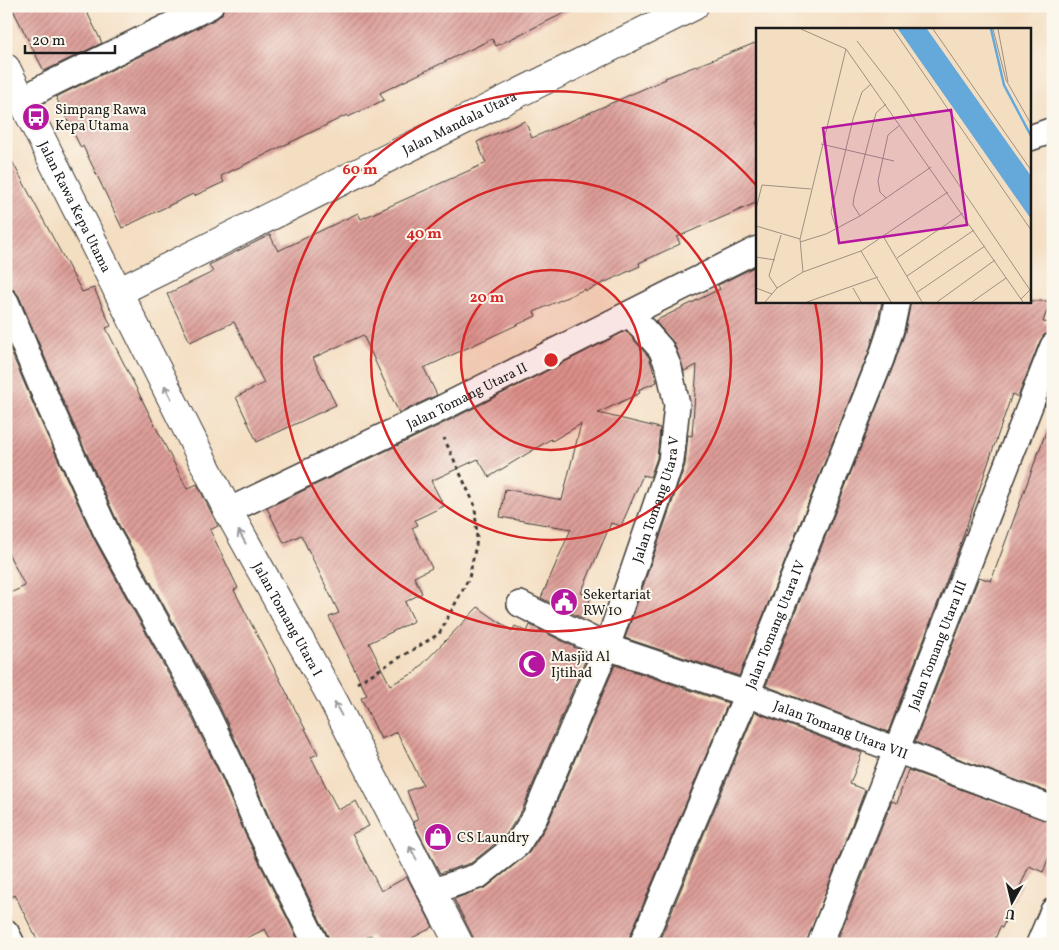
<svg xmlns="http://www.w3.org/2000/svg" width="1059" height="950" font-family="Vollkorn,serif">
  <defs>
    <pattern id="building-hatch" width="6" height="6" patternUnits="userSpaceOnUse" patternTransform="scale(1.25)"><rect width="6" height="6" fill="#dd9d98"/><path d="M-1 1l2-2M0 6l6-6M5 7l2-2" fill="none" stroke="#b27f7b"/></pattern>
  </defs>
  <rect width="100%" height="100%" fill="#fbf7ec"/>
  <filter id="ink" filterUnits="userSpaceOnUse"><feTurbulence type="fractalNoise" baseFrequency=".02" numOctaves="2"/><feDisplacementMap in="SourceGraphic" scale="10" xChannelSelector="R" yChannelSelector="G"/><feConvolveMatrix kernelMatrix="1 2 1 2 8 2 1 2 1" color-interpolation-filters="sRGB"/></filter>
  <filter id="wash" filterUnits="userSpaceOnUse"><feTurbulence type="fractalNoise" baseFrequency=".0096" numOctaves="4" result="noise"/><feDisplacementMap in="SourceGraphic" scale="20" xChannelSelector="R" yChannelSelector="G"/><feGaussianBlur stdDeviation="1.12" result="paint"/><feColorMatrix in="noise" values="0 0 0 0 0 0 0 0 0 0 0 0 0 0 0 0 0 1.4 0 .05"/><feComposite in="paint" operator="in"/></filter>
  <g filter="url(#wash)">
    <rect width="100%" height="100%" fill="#f4dec2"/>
    <g id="blocks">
      <path fill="url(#building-hatch)" d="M11,6H84L102,43L44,71Z
        M224,6H579L496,46L492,39L380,93L384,100L348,117L347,115L221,176L224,182L194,196L193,194L122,228L83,146L81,148L56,97L216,19L222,14Z
        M758,42V202L677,237L680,244L639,263L640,266L586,291L585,289L534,312L536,316L424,368L437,395L399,413L363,335L313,358L336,405L257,442L236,397L264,383L234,322L190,342L167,294L213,272L209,265L270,235L278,251L358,213L361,219L486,163L477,142L525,121L532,138L666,79L665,78Z
        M6,150L82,292L94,288L111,326L106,328L187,489L197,484L218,526L210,530L238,588L234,590L318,754L311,757L338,810L356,801L369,826L352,834L381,891L407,877L433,927L401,944H376L371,935L355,944H330L329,938L271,822L249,769L216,699L119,525L63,401L19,296L14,290L6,288Z
        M758,265V301H882L877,325L868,354L739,676L625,638L685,465L688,435L692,436L697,365L684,371L674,343L655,321L720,289L718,285Z
        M911,301H1050L1043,322L1053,323V332L1044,335L1040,341L1018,397L1012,394L959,548L888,732L766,686L894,364L905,332Z
        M626,331L649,357L657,382L638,390L640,393L598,413L660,428L657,458L650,477L643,475L621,526L611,523L581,593L591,597L582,618L541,598L571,529L500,517L505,489L562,500L581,424L552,441L551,439L489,477L478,459L431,481L444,506L415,520L418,525L412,528L432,568L414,577L422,593L405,602L414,621L369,643L390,685L414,673L478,607L512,631L515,626L527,632L530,625L588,654L522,810L506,835L471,863L440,873L413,822L418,819L407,791L423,785L397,732L381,739L361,698L367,695L329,617L339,613L301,535L284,543L267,508L438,426Z
        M6,340L37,413L93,537L190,713L223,781L245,834L300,944H273L265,929L235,944H39L15,895L12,897L6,884V595L25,586L6,549Z
        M1053,386V409L1045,406Z
        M1050,421L1053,422V794L915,742L979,577L991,581Z
        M615,665L728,703L629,938L628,944H474L473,937L454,899L487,887L529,853L548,823Z
        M755,712L862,753L850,784L865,790L806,944H658Z
        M908,770L1053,823V847L1043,872L1029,866L1002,928L1000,927L993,944H836L892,801L897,803Z"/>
    </g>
  </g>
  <g filter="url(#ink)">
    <use href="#blocks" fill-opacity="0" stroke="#3c3935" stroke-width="1"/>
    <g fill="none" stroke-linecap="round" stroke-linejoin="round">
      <g stroke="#3c3935" stroke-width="28">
        <g id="minor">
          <path d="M22,100L44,87L210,6"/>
          <path d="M1030,138L1053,130"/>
          <path d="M6,302L50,407L106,531L203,706L236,775L258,828L316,944"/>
          <path id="s1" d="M228,511L432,413L758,249"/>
          <path id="s2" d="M520,604L607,647L747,694L1053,809"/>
          <path id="s3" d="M433,891L478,876L517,845L535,817L607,647L671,461L677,405L669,368L661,349L630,314"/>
          <path d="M6,932L12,944"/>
          <path id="s4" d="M642,944L747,694L881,359L891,329L897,301"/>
          <path id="s5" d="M820,944L896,751L1053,346"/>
          <path d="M1039,944L1053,911"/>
        </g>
      </g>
      <g stroke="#3c3935" stroke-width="30">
        <g id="tertiary">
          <path id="s6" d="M6,68L228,511L332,698L459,944"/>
          <path id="s7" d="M118,292L694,6"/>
        </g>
      </g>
      <path stroke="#3c3935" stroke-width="3" stroke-dasharray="4 4" stroke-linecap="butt" d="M357,683L439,634L469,578L477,540L475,506L444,438"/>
      <use href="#minor" stroke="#fff" stroke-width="25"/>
      <use href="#tertiary" stroke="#fff" stroke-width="28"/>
    </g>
    <defs><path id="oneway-shaft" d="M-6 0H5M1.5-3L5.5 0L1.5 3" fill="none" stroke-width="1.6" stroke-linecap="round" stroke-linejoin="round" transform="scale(1.25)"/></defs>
    <g stroke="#999">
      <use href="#oneway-shaft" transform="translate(168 392) rotate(-117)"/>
      <use href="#oneway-shaft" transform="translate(242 537) rotate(-119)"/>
      <use href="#oneway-shaft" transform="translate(338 709) rotate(-118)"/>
      <use href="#oneway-shaft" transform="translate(413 853) rotate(-118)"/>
    </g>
  </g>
  <circle cx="551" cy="360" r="90" fill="#d62828" fill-opacity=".12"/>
  <g fill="none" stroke="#d62828" stroke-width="2.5">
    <circle cx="551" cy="360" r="90"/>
    <circle cx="551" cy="360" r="180"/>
    <path d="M815 302A270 270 0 1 1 756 185"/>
  </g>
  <defs>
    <g id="bus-disc" transform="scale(1.4375)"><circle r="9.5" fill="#b5179e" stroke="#fbf7ec"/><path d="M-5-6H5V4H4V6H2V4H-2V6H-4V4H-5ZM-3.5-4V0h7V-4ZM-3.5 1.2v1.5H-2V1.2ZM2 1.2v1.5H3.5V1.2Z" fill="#fff"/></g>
    <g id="civic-disc" transform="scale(1.4375)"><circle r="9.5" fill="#b5179e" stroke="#fbf7ec"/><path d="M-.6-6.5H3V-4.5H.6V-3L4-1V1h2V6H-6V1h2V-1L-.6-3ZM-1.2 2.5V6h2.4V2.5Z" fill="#fff"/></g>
    <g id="mosque-disc" transform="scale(1.4375)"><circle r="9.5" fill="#b5179e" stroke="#fbf7ec"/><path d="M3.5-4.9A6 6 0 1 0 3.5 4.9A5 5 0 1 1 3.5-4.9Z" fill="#fff"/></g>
    <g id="shop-disc" transform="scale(1.4375)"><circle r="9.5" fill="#b5179e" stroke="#fbf7ec"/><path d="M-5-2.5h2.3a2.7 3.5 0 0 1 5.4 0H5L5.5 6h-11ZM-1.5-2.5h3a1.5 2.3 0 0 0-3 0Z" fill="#fff"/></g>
  </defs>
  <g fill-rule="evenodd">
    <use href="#bus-disc" x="36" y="117"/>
    <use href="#civic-disc" x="564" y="602"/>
    <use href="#mosque-disc" x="532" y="664"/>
    <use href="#shop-disc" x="438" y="837"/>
  </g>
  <g text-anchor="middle" stroke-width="4" stroke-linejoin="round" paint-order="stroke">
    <g font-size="14" fill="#1c1c1c" stroke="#fbf7ec" text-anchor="start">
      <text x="55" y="114">Simpang Rawa<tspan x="55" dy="16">Kepa Utama</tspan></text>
      <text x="583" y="599">Sekertariat<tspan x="583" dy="16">RW 10</tspan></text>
      <text x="551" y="661">Masjid Al<tspan x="551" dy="16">Ijtihad</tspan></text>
      <text x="457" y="842">CS Laundry</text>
    </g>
    <g font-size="14" fill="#1c1c1c" stroke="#fbf7ec">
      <text dy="5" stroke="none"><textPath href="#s7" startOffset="381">Jalan Mandala Utara</textPath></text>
      <text dy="5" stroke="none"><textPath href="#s6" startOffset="155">Jalan Rawa Kepa Utama</textPath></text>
      <text dy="5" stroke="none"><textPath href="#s1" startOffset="265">Jalan Tomang Utara II</textPath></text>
      <text dy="5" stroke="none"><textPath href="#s3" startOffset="471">Jalan Tomang Utara V</textPath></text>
      <text dy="5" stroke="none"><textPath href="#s6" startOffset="619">Jalan Tomang Utara I</textPath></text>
      <text dy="5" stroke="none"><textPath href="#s4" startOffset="346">Jalan Tomang Utara IV</textPath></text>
      <text dy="5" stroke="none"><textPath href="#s5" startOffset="321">Jalan Tomang Utara III</textPath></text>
      <text dy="5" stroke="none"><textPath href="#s2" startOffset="345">Jalan Tomang Utara VII</textPath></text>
    </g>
  </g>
  <g transform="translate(756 28)">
    <rect width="275" height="275" fill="#f4dec2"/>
    <path d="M142,1H171L275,148V191Z" fill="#65a9da"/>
    <path fill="none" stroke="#65a9da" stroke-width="2.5" d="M235,1L248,57L275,108"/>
    <path fill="none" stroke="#9e9080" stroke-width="1" d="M45,1L90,21M137,1L275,202M177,1L275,142M237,1L250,52L275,96M242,1L252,54M101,13L139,62L274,262L265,271M90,21L267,274M65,116L138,133M130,170L124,164L122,153L132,107L144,97M0,181L6,157L55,161M104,188L97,177L98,169L120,85L130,76M0,198L44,211M80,200L75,184L97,91L106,64L115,56M127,208L166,274M44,214L70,206L104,188L175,139M105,223L135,274M0,229L19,232M141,230L207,185M47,244L44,211L90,21M151,248L218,202M0,260L16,266M21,260L13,248L25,207M97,260L105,274M160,265L229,218M9,274L21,260L47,244L105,223L192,164M51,274L122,249M181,274L239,232M216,274L250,250"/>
    <path fill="#b5179e" fill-opacity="0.15" stroke="#b5179e" stroke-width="2.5" d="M195,82L211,197L83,215L67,100Z"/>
    <rect width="275" height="275" fill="none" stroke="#1c1c1c" stroke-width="2.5"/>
  </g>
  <circle cx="551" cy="360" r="8" fill="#d62828" stroke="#fbf7ec" stroke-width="2.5"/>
  <g font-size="15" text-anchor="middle" font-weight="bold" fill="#d62828" stroke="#fbf7ec" stroke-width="4" stroke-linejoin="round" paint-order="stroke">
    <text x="360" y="174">60 m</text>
    <text x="424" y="238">40 m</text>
    <text x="487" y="302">20 m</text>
  </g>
  <rect width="1059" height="950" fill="none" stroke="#fbf7ec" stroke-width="25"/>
  <g transform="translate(1012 902) rotate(188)" stroke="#fbf7ec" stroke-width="4" paint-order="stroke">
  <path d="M0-4L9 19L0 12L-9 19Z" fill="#1c1c1c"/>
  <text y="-8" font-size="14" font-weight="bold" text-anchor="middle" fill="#1c1c1c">U</text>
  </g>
  <path d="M25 45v8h90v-8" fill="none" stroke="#1c1c1c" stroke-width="2.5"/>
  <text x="32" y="45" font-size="15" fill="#1c1c1c" stroke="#fbf7ec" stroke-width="4" paint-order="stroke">20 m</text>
</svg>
